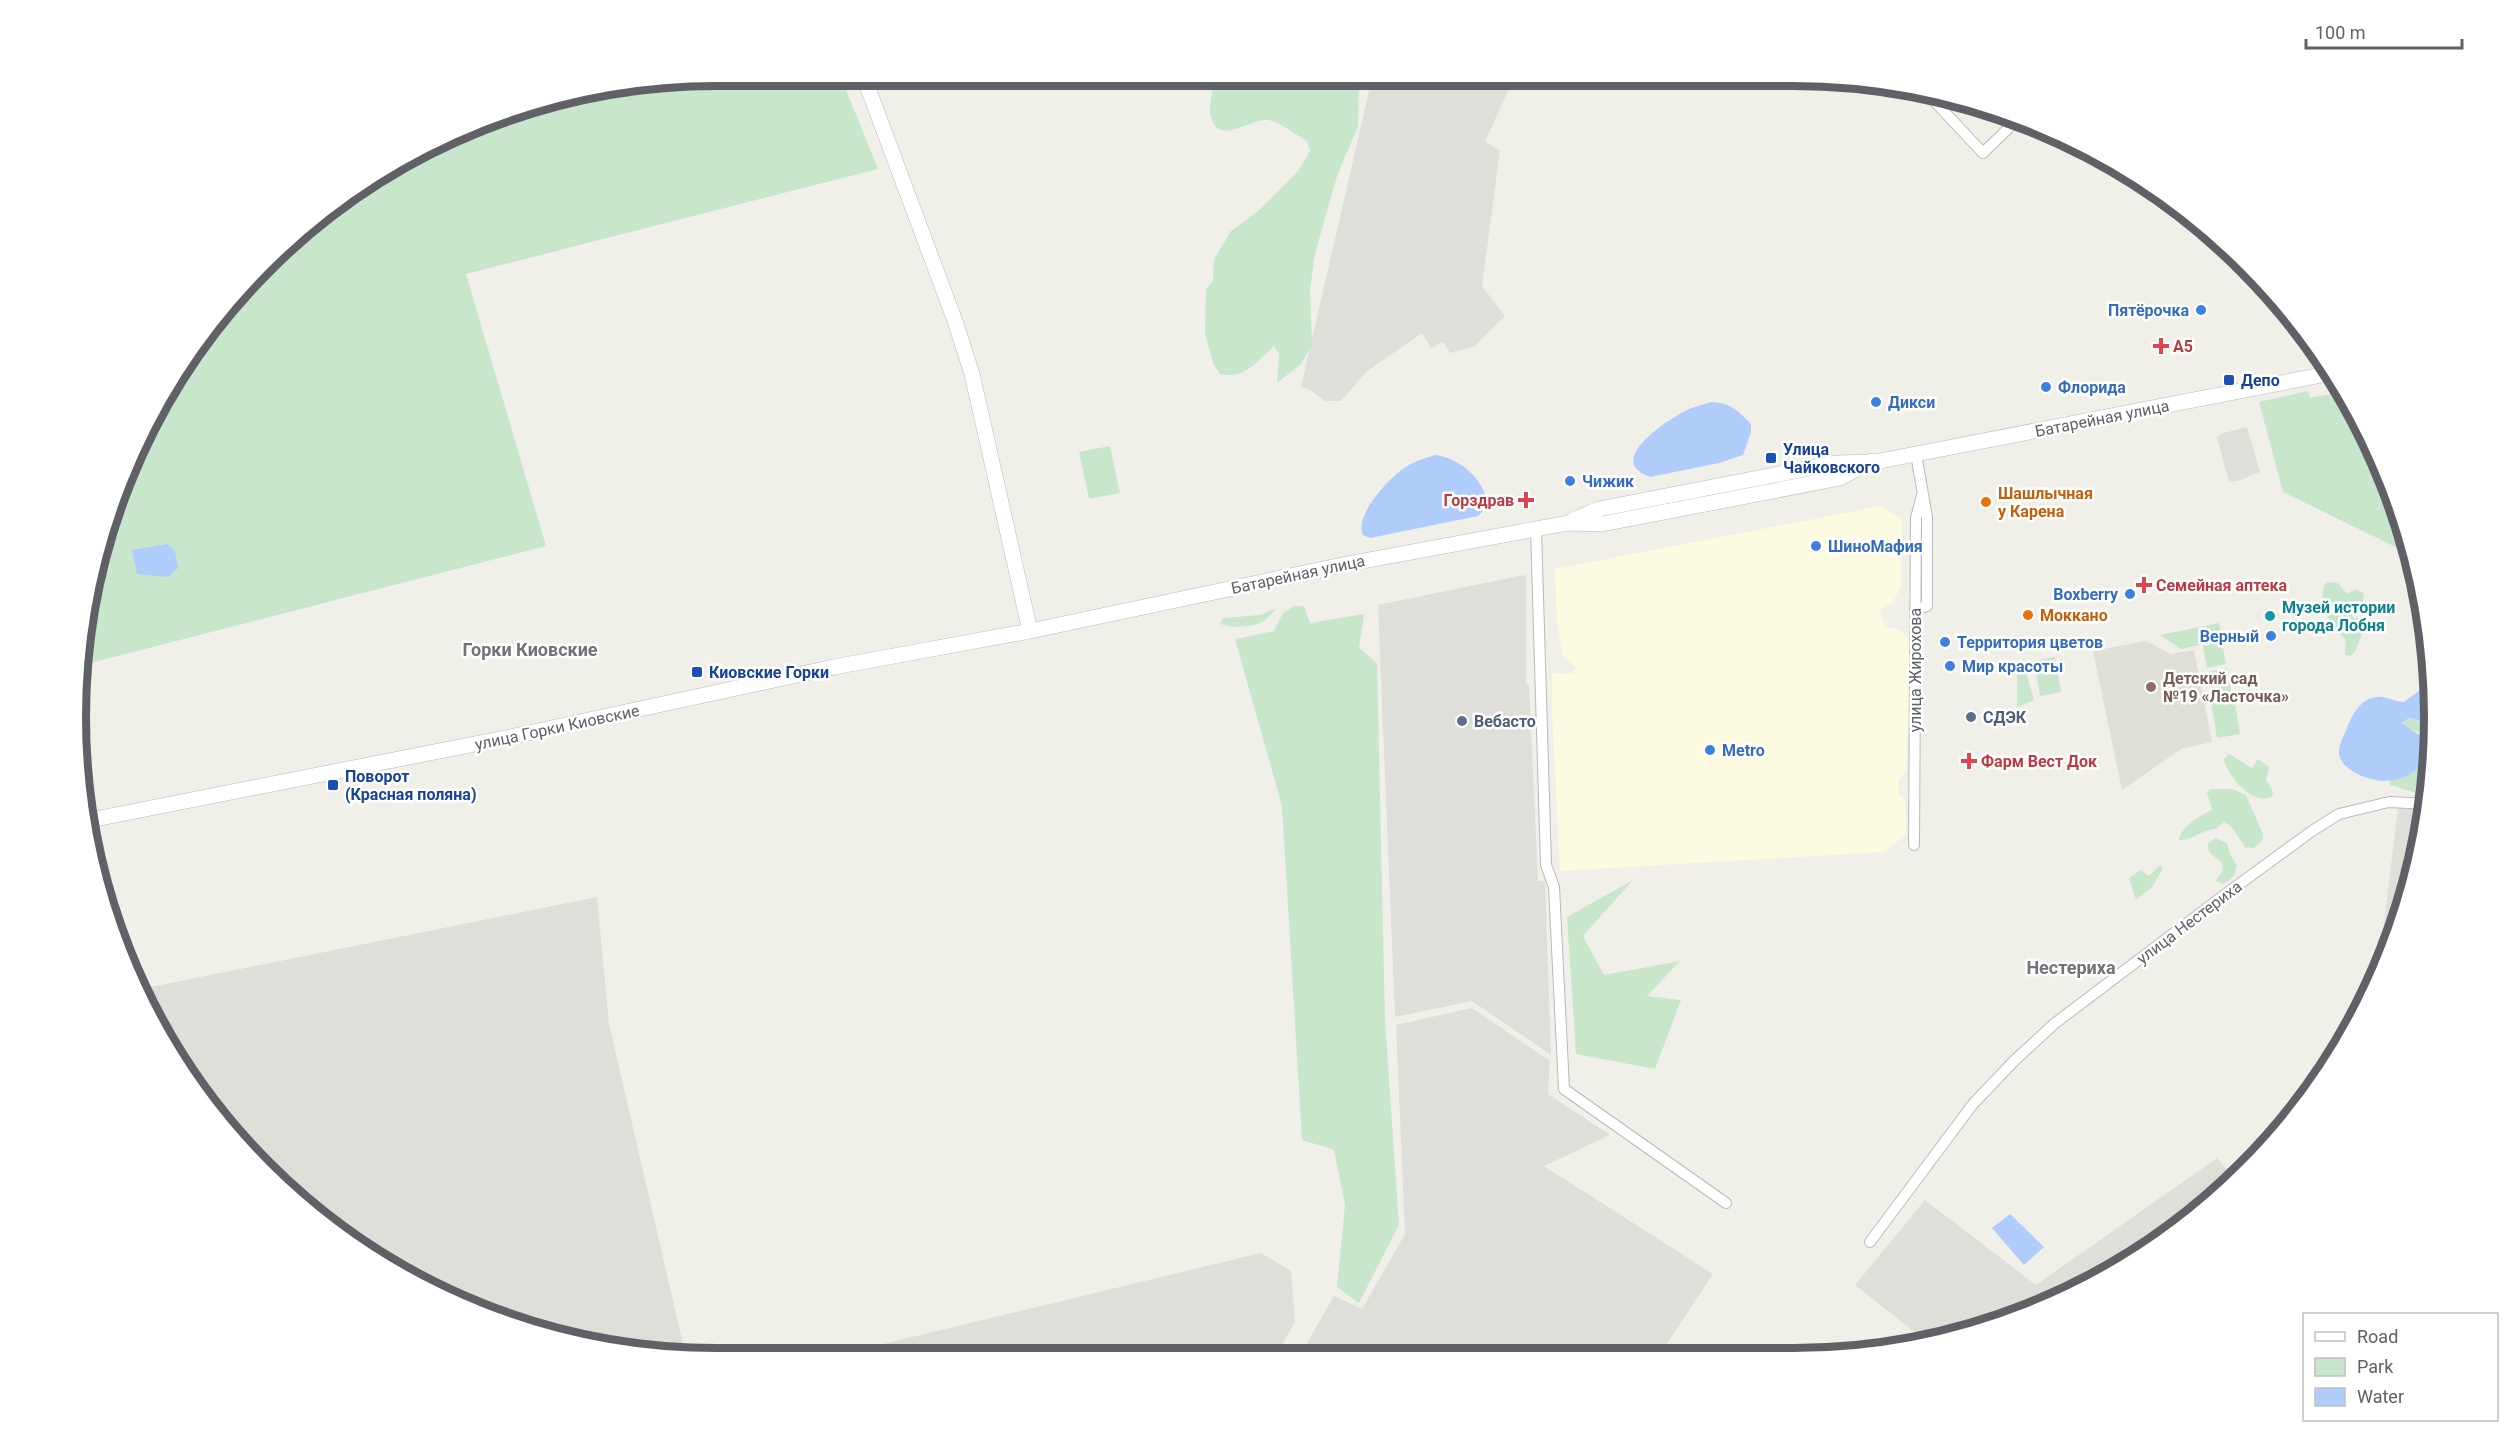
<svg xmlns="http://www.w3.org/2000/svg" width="2510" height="1433" font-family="Roboto,sans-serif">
  <rect width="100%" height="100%" fill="#f0f0e8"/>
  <path fill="#fcfae1" d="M1881,506L1902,519L1901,586L1893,602L1879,611L1885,627L1900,630L1909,639L1911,647L1906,772L1899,779L1898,794L1905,800L1906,834L1884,852L1560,871L1552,709V672L1556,674L1573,673L1576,667L1563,657L1557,623L1555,569Z"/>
  <path fill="#dfdfda" d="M1514,77L1485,142L1500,150L1482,286L1505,316L1475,346L1450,353L1443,342L1431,348L1422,333L1366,372L1341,401H1325L1310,390L1301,387L1372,78Z
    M2247,427L2260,472L2238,481L2229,482L2217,438L2220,434Z
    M1524,575L1526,578V684L1529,685L1538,881H1545L1551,1055L1472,1001L1395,1017L1378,605Z
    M2398,807L2428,808L2401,923L2378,973Z
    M597,897L609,1024L686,1357H675L511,1324L395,1272L294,1199L234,1139L161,1038L133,980L141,989Z
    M1472,1008L1550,1061L1548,1094L1610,1135L1544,1166L1713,1274L1662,1351L1665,1353L1300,1355L1334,1296L1362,1309L1405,1234L1396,1025Z
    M2255,1151L2261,1153L2247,1170L2150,1250L2000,1324L1926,1341L1855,1285L1925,1200L2036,1285L2217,1158L2226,1169L2235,1168Z
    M1261,1253L1291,1271L1295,1322L1276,1355L833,1356Z"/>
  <path fill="#e0dfd6" d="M2146,641L2171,654L2194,650L2212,742L2181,749L2122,790L2093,651Z"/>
  <path fill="#c7e6cc" d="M1359,78L1358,126L1337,176L1315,254L1310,290L1312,345L1301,364L1277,383L1279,354L1274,346C1257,361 1245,380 1220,374L1214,365L1205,334L1206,289L1213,281L1214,259L1231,231L1258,211L1299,170L1310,151L1307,141C1296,135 1281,123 1269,120C1251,116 1216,151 1210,112C1209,101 1214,90 1213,79Z
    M842,80L878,169L466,274L546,546L79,666L80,633L97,550L141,433L183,360L263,263L326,207L432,141L511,109L632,81Z
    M2341,388L2369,433L2414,556L2283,492L2259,402L2308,391L2310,398L2341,392Z
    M1110,446L1120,493L1089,499L1079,452Z
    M2327,582L2338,583L2347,594L2356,589L2364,594L2362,608L2351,613L2353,618L2366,619L2367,621L2355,652L2350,656L2345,655L2346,640C2333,628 2313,600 2327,582Z
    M1294,606H1304L1310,623L1364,614L1359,647L1377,664L1385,1020L1399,1225L1359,1303L1337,1287L1345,1205L1334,1150L1302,1140L1282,806L1235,639L1274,631L1283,613Z
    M1276,608C1272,613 1268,619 1262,622C1254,627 1227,629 1220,623L1223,618L1260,615Z
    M2219,623L2222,640L2181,649L2160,635Z
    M2222,642L2226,664L2207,668L2203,646Z
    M2055,657L2061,692L2040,696L2034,661Z
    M2227,668L2232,694L2213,698L2208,672Z
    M2026,672L2034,700L2017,707V674Z
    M2234,698L2240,734L2217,738L2211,702Z
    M2406,718L2432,724L2430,792L2427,796L2390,785V781C2409,778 2427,766 2430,746C2431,743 2432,740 2429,737C2425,734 2409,729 2403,725L2402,720Z
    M2229,754L2252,768L2258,759L2269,767L2266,780L2272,790L2273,795C2257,810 2226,775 2224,759Z
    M2210,789H2232L2246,795L2263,834V840L2254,848L2245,847L2231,826L2224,822L2216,829C2202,829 2193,841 2179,840C2181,826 2201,815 2212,810L2207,793Z
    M2215,838L2227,843L2230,854L2237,866L2233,877L2223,884L2216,881L2223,870L2222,864C2217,856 2207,856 2208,844Z
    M2160,865L2163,868L2152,887L2136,900L2129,878L2141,870L2149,876Z
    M1633,880L1583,936L1604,975L1680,961L1647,996L1681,1000L1655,1069L1576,1054L1567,917Z"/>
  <path fill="#afccfa" d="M1711,402C1730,402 1738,411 1751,424V432L1743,455L1719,463L1650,477C1604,461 1666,421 1685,411C1692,407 1703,405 1711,402Z
    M1435,455C1455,457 1479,474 1485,495L1482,512L1478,516L1370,538L1363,535C1354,516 1388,479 1404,468C1413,462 1424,458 1435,455Z
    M167,544L175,551L178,568L168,577L137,574L132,550Z
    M2433,685L2432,724L2409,718L2401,723L2418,734L2428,737L2431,741C2419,806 2335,778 2339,750C2340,743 2344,735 2347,728C2353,713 2363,695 2382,697C2390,698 2397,702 2404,702L2420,690Z
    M2010,1214L2044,1247L2024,1265L1992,1228Z"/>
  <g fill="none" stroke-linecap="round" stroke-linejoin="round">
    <g stroke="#b8b9bd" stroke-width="12">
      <path id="street" d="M1936,103L1983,153L2019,118
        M1536,529L1546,865L1554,887L1564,1089L1726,1203
        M1915,610L1927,606V517L1916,454
        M1914,845L1916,518L1922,495
        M1870,1242L1973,1104L2014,1061L2054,1024L2223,896L2312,831L2339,814L2389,802L2429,804"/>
    </g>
    <g stroke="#b6b8be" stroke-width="16">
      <path id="secondary" d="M865,80L955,321L972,374L1030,631
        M1573,520L1599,509L1836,463L1875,462L1916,454L2332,373
        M85,821L510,737L834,667L1030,631L1347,564L1568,523L1602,524L1840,478L1871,461"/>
    </g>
    <use href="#street" stroke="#fff" stroke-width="10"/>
    <use href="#secondary" stroke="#fff" stroke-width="15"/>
  </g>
  <g fill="#3f7fe0" stroke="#fff" stroke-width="2">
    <circle cx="2201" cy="310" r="6"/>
    <circle cx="2046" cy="387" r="6"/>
    <circle cx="1876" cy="402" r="6"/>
    <circle cx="1570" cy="481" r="6"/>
    <circle cx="1816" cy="546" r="6"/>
    <circle cx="2130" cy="594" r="6"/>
    <circle cx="2271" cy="636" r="6"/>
    <circle cx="1945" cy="642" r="6"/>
    <circle cx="1950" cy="666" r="6"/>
    <circle cx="1710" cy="750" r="6"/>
  </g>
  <g fill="#e0444e" stroke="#fff" stroke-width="2">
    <path d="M2158 337h6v6h6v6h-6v6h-6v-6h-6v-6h6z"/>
    <path d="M1523 491h6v6h6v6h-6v6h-6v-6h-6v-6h6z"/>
    <path d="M2141 576h6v6h6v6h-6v6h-6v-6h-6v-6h6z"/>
    <path d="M1966 752h6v6h6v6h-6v6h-6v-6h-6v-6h6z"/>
  </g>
  <g fill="#1a4fb4" stroke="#fff" stroke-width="2">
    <rect x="2223" y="374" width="12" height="12" rx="3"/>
    <rect x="1765" y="452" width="12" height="12" rx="3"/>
    <rect x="691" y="666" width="12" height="12" rx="3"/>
    <rect x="327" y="779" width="12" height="12" rx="3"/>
  </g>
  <g fill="#e8710a" stroke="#fff" stroke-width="2">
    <circle cx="1986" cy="502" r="6"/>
    <circle cx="2028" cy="615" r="6"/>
  </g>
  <circle fill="#0f9aa8" stroke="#fff" stroke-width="2" cx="2270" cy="616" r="6"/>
  <circle fill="#8d6e63" stroke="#fff" stroke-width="2" cx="2151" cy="687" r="6"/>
  <g fill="#5c6f8a" stroke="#fff" stroke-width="2">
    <circle cx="1971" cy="717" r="6"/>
    <circle cx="1462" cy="721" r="6"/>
  </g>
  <g text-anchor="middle" stroke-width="5" stroke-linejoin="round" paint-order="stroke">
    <g font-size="16" font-weight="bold" fill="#366cbe" stroke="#fff" text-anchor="start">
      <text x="2189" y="316" text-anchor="end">Пятёрочка</text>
      <text x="2058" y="393">Флорида</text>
      <text x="1888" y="408">Дикси</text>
      <text x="1582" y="487">Чижик</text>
      <text x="1828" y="552">ШиноМафия</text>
      <text x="2118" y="600" text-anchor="end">Boxberry</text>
      <text x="2259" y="642" text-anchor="end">Верный</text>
      <text x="1957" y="648">Территория цветов</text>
      <text x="1962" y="672">Мир красоты</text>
      <text x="1722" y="756">Metro</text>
    </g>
    <g font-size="16" font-weight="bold" fill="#be3a42" stroke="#fff" text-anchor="start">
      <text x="2173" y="352">А5</text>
      <text x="1514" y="506" text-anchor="end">Горздрав</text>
      <text x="2156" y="591">Семейная аптека</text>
      <text x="1981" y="767">Фарм Вест Док</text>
    </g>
    <g font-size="16" font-weight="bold" fill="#164399" stroke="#fff" text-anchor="start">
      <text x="2241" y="386">Депо</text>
      <text x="1783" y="455">Улица<tspan x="1783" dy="18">Чайковского</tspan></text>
      <text x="709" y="678">Киовские Горки</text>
      <text x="345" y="782">Поворот<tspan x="345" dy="18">(Красная поляна)</tspan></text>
    </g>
    <g font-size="16" fill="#5f6167" stroke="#fff">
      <text transform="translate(2102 418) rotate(-11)" y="6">Батарейная улица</text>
      <text transform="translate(1298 574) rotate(-12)" y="6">Батарейная улица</text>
      <text transform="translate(1915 670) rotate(-90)" y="6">улица Жирохова</text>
      <text transform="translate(557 727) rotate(-12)" y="6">улица Горки Киовские</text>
      <text transform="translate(2189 922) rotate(-37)" y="6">улица Нестериха</text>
    </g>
    <g font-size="16" font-weight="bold" fill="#c56008" stroke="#fff" text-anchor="start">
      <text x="1998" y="499">Шашлычная<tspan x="1998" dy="18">у Карена</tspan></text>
      <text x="2040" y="621">Моккано</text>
    </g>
    <g font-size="16" font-weight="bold" fill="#0d838f" stroke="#fff" text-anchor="start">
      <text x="2282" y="613">Музей истории<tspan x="2282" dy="18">города Лобня</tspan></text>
    </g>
    <g font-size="16" font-weight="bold" fill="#785e54" stroke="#fff" text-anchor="start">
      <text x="2163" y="684">Детский сад<tspan x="2163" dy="18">№19 «Ласточка»</tspan></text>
    </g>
    <g font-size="16" font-weight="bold" fill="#4e5e75" stroke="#fff" text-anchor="start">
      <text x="1983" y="723">СДЭК</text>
      <text x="1474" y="727">Вебасто</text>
    </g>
    <g font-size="18" font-weight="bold" fill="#707379" stroke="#fff">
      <text x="530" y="656">Горки Киовские</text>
      <text x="2071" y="974">Нестериха</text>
    </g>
  </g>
  <path d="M0 0H2510V1433H0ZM717 86H1793A631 631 0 0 1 2424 717V717A631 631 0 0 1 1793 1348H717A631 631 0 0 1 86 717V717A631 631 0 0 1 717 86Z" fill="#fff" fill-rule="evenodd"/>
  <path fill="none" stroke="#5f6167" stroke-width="8" d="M717 86H1793A631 631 0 0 1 2424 717V717A631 631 0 0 1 1793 1348H717A631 631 0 0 1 86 717V717A631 631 0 0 1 717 86Z"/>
  <rect x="2303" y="1313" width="195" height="108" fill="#ffffff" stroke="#bfc0c2" stroke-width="1.5"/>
  <rect x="2315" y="1332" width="30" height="9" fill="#ffffff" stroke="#bfc0c2" stroke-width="1.5"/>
  <text x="2357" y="1343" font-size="18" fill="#5f6167">Road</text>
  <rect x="2315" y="1358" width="30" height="18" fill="#c7e6cc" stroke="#bfc0c2" stroke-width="1.5"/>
  <text x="2357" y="1373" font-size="18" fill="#5f6167">Park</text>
  <rect x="2315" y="1388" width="30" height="18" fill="#afccfa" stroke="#bfc0c2" stroke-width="1.5"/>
  <text x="2357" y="1403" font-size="18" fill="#5f6167">Water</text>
  <path d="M2306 39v9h156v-9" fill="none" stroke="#5f6167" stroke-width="3"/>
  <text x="2315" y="39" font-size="18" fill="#5f6167" stroke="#ffffff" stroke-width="4.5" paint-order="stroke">100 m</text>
</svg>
